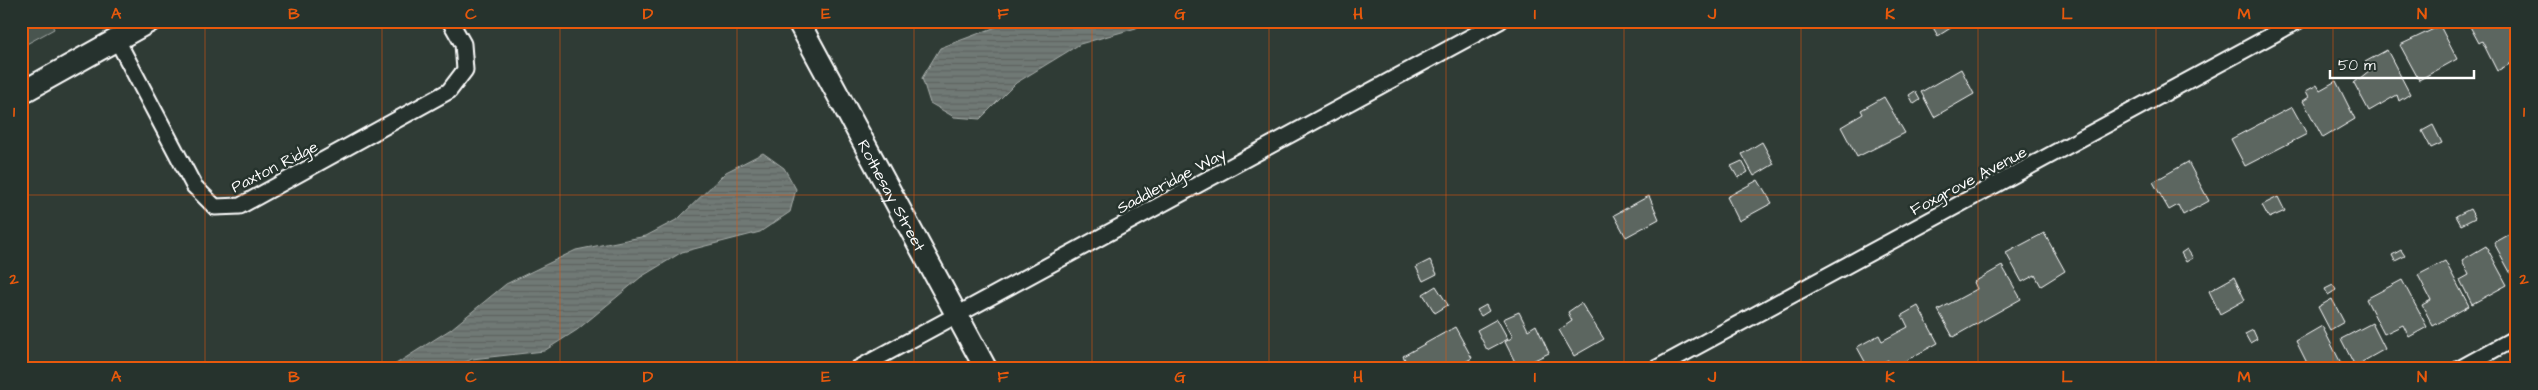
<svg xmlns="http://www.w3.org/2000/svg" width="2538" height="390" font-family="'Architects Daughter',sans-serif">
  <defs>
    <pattern id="water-rules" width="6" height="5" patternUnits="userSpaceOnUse" patternTransform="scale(1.25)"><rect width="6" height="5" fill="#707975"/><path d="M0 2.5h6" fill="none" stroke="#5e6260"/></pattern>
  </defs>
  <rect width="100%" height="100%" fill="#2f3b35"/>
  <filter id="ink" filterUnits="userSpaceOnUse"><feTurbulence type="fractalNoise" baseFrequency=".02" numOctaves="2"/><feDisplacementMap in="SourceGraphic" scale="10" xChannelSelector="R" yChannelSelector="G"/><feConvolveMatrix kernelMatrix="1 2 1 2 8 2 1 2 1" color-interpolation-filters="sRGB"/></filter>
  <g filter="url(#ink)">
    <path fill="#4a544f" stroke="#a4aaa7" d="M21,21H50L54,29L21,47Z"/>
    <path fill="url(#water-rules)" stroke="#a9afac" d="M1012,21H1146L1136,28L1080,44L1016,83L980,119L954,117L930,103L922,78L940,48Z
      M763,153L784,168L796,189L790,212L760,232L682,252L641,277L577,330L544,351L472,359L451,369H388L451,329L506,284L576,250L646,236L678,219L726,172Z"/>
    <path fill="#5b6661" stroke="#fff" d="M1934,21H1960V22L1938,36L1931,24Z
      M2467,21H2517V60L2497,71L2482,41L2479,43Z
      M2440,26L2457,59L2419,80L2400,45Z
      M2387,50L2410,94L2399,101L2397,95L2369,111L2354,83L2370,70L2365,62Z
      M1961,69L1974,94L1934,117L1921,92Z
      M2336,81L2355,119L2323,138L2303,101L2309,97L2306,91L2317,85L2320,90Z
      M1915,91L1920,100L1914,104L1909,95Z
      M1884,97L1905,133L1857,157L1841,127L1863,114L1861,110Z
      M2292,107L2307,134L2245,166L2231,139Z
      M2433,125L2442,143L2431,148L2422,131Z
      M1762,142L1774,164L1754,176L1742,154Z
      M1742,161L1748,172L1738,178L1731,166Z
      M2188,162L2209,201L2183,215L2178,205L2169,210L2153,182Z
      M1758,180L1772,203L1739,221L1727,197Z
      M1649,196L1659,219L1626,237L1614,215Z
      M2278,197L2285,211L2269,218L2262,205Z
      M2470,209L2475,218L2461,225L2456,216Z
      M2517,224V271L2511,274L2494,243L2512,233L2510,227Z
      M2044,233L2065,271L2041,286L2035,275L2022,282L2006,253Z
      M2486,246L2507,285L2472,304L2460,280L2469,275L2462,260Z
      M2187,249L2193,258L2186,262L2181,253Z
      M2401,250L2405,256L2395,261L2392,255Z
      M1430,260L1437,274L1423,281L1416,267Z
      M2445,261L2469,306L2433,326L2422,305L2431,300L2418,275Z
      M2002,266L2021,299L1953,337L1938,310L1977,289L1974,282Z
      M2234,277L2245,300L2220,314L2209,291Z
      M2402,280L2427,327L2409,337L2403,325L2384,334L2366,299Z
      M2333,285L2336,290L2328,295L2325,289Z
      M1436,286L1448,305L1435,313L1423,294Z
      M2332,299L2344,322L2330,330L2318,307Z
      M1581,303L1604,339L1574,356L1559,330L1572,321L1568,312Z
      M1486,305L1489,311L1481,316L1477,310Z
      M1918,306L1938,343L1892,368L1888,360L1869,369L1857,347L1879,335L1882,341L1908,327L1902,315Z
      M1519,312L1528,330L1536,325L1549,353L1518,368L1505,342L1513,337L1503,319Z
      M1497,319L1508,339L1487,350L1477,330Z
      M2372,323L2385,349L2355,366L2341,339Z
      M2322,326L2344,369L2299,367L2307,363L2296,341Z
      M1455,327L1472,358L1453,369H1410L1403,356Z
      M2253,330L2257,339L2250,343L2245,334Z"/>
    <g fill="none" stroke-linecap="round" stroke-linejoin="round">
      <g stroke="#fff" stroke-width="19">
        <path id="street" d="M117,40L194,186L215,207L240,206L449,91L465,70L463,44L450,21
          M857,369L1500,21
          M1655,369L2298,21
          M2459,369L2517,337"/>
      </g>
      <g stroke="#fff" stroke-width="25">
        <g id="secondary">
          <path id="s1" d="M798,21L986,369"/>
          <path d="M21,93L150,21"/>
        </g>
      </g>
      <use href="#street" stroke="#26332d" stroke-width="15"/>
      <use href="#secondary" stroke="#26332d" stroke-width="21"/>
    </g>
  </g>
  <path fill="none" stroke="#e8590c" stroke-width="1" stroke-opacity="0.55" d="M205,21V369M382,21V369M560,21V369M737,21V369M914,21V369M1092,21V369M1269,21V369M1446,21V369M1624,21V369M1801,21V369M1978,21V369M2156,21V369M2333,21V369M21,195H2517"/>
  <g text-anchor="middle" stroke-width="5" stroke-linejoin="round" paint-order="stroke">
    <g font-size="16" fill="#fff" stroke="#26332d">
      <text transform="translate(274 166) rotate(-27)" y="6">Paxton Ridge</text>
      <text transform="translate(1171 180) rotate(-28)" y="6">Saddleridge Way</text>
      <text transform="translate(1968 180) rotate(-28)" y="6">Foxgrove Avenue</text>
      <text dy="6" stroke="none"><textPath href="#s1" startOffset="198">Rothesay Street</textPath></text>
    </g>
  </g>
  <rect width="2538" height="390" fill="none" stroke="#26332d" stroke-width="55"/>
  <path d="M2330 70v8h144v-8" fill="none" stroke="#ffffff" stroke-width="2.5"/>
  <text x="2338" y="70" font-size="15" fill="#ffffff" stroke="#26332d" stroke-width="4" paint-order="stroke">50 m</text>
  <rect x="28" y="28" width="2482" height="334" fill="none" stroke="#e8590c" stroke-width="2"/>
  <g font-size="16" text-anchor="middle" font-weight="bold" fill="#e8590c">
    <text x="116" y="19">A</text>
    <text x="294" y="19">B</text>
    <text x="471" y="19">C</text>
    <text x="648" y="19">D</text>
    <text x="826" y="19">E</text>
    <text x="1003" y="19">F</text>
    <text x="1180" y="19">G</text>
    <text x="1358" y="19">H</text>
    <text x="1535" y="19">I</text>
    <text x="1712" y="19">J</text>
    <text x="1890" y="19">K</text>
    <text x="2067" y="19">L</text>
    <text x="2244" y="19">M</text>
    <text x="2422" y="19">N</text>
    <text x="14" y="117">1</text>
    <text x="2524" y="117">1</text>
    <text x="14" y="284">2</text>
    <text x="2524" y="284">2</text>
    <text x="116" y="382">A</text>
    <text x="294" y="382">B</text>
    <text x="471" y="382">C</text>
    <text x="648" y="382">D</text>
    <text x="826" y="382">E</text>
    <text x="1003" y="382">F</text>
    <text x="1180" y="382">G</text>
    <text x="1358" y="382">H</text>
    <text x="1535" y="382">I</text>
    <text x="1712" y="382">J</text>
    <text x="1890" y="382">K</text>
    <text x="2067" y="382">L</text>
    <text x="2244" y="382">M</text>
    <text x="2422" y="382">N</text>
  </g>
</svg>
